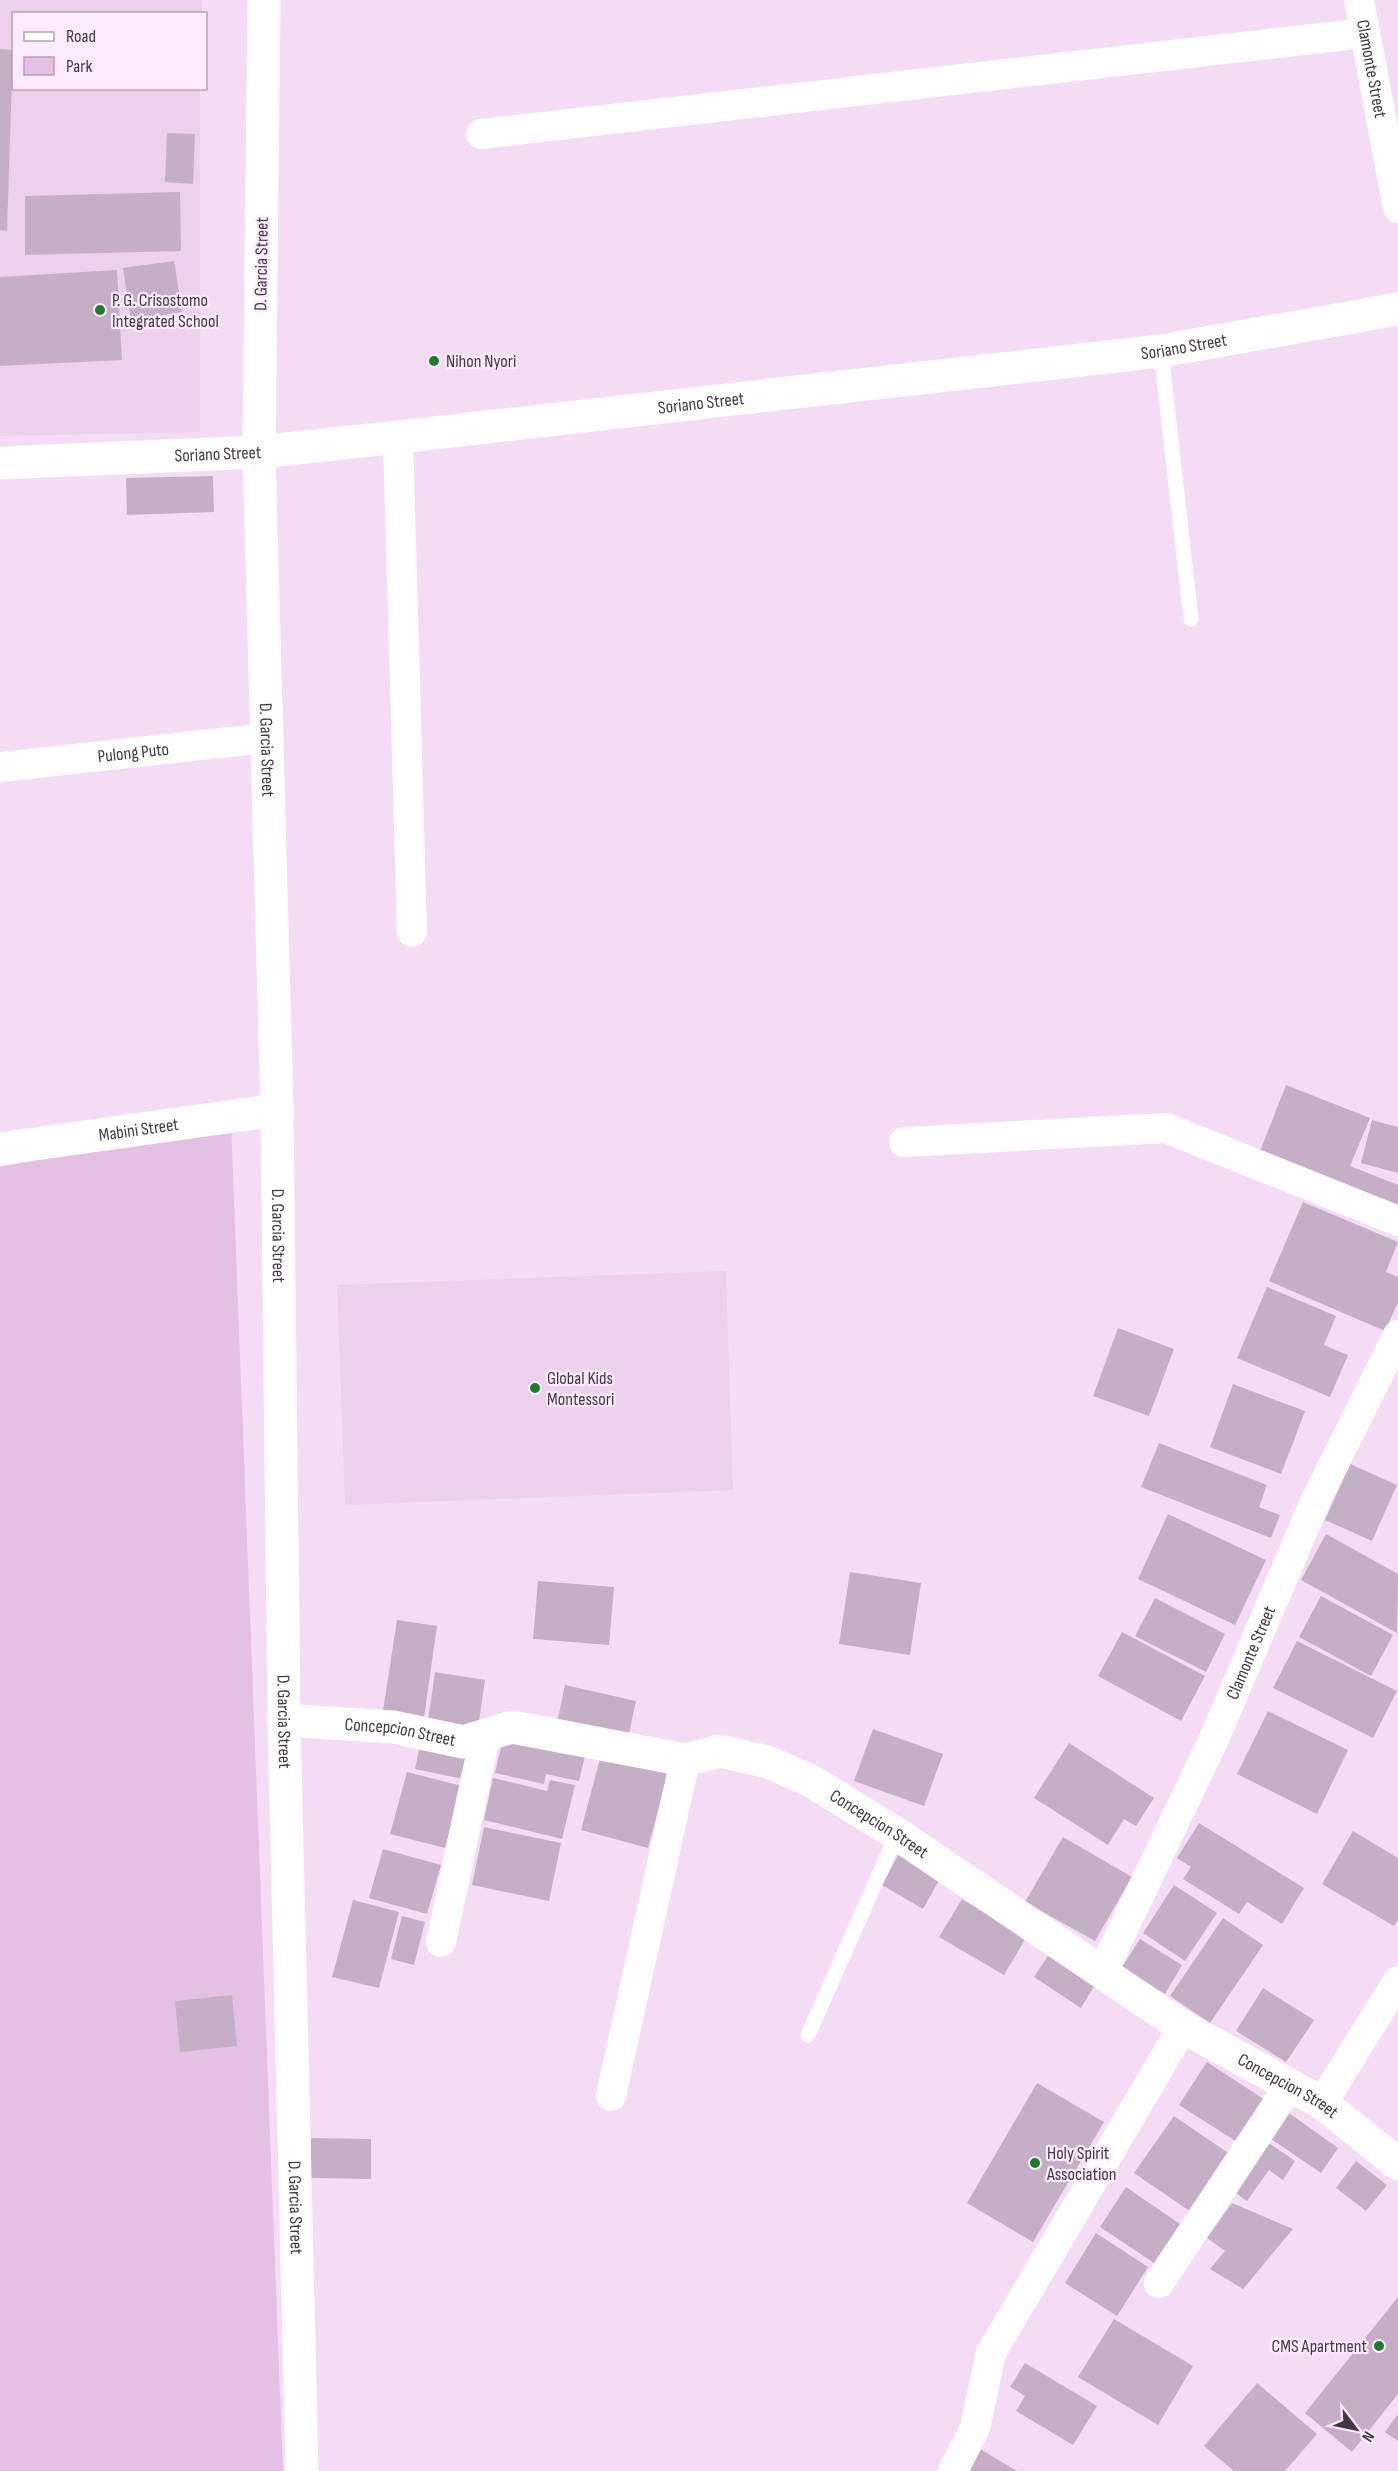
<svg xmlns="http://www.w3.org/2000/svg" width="1398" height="2471" font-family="'Sofia Sans Condensed',sans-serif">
  <rect width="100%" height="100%" fill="#f4ddf4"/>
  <path fill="#ecd0ec" d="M0,0H202V13L14,14V88L200,89V432L0,436Z
    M726,1271L733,1490L345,1505L337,1285Z"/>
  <path fill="#e3c0e4" d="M231,1122L283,2471H0V1167Z"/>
  <path fill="#c5afc6" d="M0,49L13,50L7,231L0,230Z
    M167,133L195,134L193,184L165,182Z
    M180,192L181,251L25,255V196Z
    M174,261L182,312L131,320L123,268Z
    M117,270L122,360L0,366V277Z
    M213,476L214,512L127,515L126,478Z
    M1286,1085L1370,1118L1350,1166L1398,1185V1213L1257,1159Z
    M1372,1120L1398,1127V1173L1361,1163Z
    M1303,1202L1398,1242L1386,1272L1398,1277V1302L1385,1331L1269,1281Z
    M1267,1287L1336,1316L1324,1345L1348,1355L1330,1397L1237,1358Z
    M1118,1328L1174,1349L1149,1416L1093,1396Z
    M1233,1384L1305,1411L1281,1474L1210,1447Z
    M1159,1443L1267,1485L1259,1507L1280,1515L1271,1538L1141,1487Z
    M1350,1464L1397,1485L1372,1541L1325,1520Z
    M1168,1514L1266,1560L1235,1625L1138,1579Z
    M1326,1534L1398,1574L1397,1633L1301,1580Z
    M850,1572L921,1583L910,1655L839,1644Z
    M538,1581L614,1587L609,1645L533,1639Z
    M1321,1596L1393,1635L1371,1676L1299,1637Z
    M1155,1598L1225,1634L1206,1672L1135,1636Z
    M397,1620L437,1626L424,1717L383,1711Z
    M1122,1632L1205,1676L1181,1721L1098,1676Z
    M1297,1641L1397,1691L1373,1738L1273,1688Z
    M435,1672L485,1680L478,1728L428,1721Z
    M565,1685L636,1701L627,1743L556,1728Z
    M1268,1711L1348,1750L1317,1814L1237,1774Z
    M873,1729L943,1754L924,1806L854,1781Z
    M504,1734L586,1752L579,1781L546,1774L544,1784L495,1773Z
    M1069,1743L1154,1798L1136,1826L1124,1819L1108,1845L1034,1798Z
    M420,1744L469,1755L463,1779L415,1769Z
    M601,1755L668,1773L648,1848L581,1830Z
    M407,1772L462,1786L445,1848L390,1834Z
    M493,1778L547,1791L550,1780L575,1785L562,1839L484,1820Z
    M1199,1823L1304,1888L1282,1924L1247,1902L1239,1914L1183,1879L1191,1867L1177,1858Z
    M484,1827L561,1843L549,1901L472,1885Z
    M1353,1831L1398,1858V1920L1394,1926L1322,1884Z
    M1063,1837L1132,1877L1095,1941L1025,1902Z
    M383,1849L441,1865L427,1914L369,1898Z
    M901,1850L943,1873L923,1909L882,1885Z
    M1174,1885L1217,1913L1185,1961L1143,1933Z
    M962,1899L1026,1938L1004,1975L939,1937Z
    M353,1900L399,1912L379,1988L332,1977Z
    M402,1916L425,1922L414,1965L391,1959Z
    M1223,1918L1263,1945L1210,2023L1170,1996Z
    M1140,1939L1182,1965L1165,1994L1122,1967Z
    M1051,1951L1098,1980L1081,2008L1034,1977Z
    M1263,1988L1314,2020L1286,2062L1236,2031Z
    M232,1995L237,2046L180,2052L175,2001Z
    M1207,2062L1265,2100L1237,2142L1179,2105Z
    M1037,2083L1104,2122L1033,2242L967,2203Z
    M1289,2113L1338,2148L1321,2173L1271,2139Z
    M1174,2116L1231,2155L1191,2212L1134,2173Z
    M311,2138L371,2139V2179L310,2178Z
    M1263,2139L1295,2161L1283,2180L1269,2170L1247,2201L1229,2188Z
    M1356,2161L1387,2185L1366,2211L1336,2188Z
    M1126,2187L1180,2224L1154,2263L1100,2227Z
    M1232,2203L1293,2229L1243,2289L1210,2269L1225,2251L1207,2238Z
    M1096,2233L1148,2267L1117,2316L1065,2283Z
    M1398,2297V2394L1352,2452L1305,2413Z
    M1114,2319L1193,2366L1158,2425L1078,2377Z
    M1025,2363L1097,2406L1073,2445L1016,2411L1025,2396L1010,2387Z
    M1257,2383L1317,2434L1285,2471H1234L1204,2446Z
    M1398,2414V2441L1385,2432Z
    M980,2449L1017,2471H967Z"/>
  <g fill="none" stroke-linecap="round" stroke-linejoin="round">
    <path stroke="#fff" stroke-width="15" d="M1161,351L1191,619
      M808,2035L897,1834"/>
    <g stroke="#fff" stroke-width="30">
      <path id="s1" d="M1359,0L1398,208"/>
      <path d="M481,134L1365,33"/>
      <path d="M398,437L412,932"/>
      <path id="s2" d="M0,767L267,738"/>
      <path d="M904,1142L1166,1128L1398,1221"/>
      <path d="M441,1942L485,1736"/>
      <path id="s3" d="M1103,1971L1213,1741L1315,1502L1398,1335"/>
      <path d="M611,2096L685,1760"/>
      <path d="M1322,2103L1398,1981"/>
      <path d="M1159,2283L1290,2085"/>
      <path d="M953,2471L975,2428L991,2353L1183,2027"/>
    </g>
    <g stroke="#fff" stroke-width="33">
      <path id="s4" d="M264,0L259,452L277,1110L284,1720L302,2471"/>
      <path id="s5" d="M0,463L259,452L398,437L1161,351L1398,309"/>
      <path id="s6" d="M0,1149L277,1110"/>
      <path id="s7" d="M284,1720L393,1727L463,1742L512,1727L685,1760L720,1751L768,1762L813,1782L897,1834L1183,2027L1322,2103L1398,2164"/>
    </g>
  </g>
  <g fill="#1e7b2b" stroke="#feebff" stroke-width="2">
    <circle cx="100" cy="310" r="6"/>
    <circle cx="434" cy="361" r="6"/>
    <circle cx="535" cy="1388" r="6"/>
    <circle cx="1035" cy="2163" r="6"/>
    <circle cx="1379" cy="2346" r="6"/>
  </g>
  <g text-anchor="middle" stroke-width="4.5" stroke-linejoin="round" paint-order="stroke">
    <g font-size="18" fill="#413841" stroke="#feebff">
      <text dy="6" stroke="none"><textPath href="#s1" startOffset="70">Clamonte Street</textPath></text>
      <text transform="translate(261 264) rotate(-89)" y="6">D. Garcia Street</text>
      <text dy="6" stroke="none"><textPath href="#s5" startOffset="1190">Soriano Street</textPath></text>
      <text dy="6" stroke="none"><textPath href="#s5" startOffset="704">Soriano Street</textPath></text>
      <text dy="6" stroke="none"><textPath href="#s5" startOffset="218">Soriano Street</textPath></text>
      <text dy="6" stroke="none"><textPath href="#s4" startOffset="750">D. Garcia Street</textPath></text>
      <text dy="6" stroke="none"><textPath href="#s2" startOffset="134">Pulong Puto</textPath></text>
      <text dy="6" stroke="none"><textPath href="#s6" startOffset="140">Mabini Street</textPath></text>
      <text dy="6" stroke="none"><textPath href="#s4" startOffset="1236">D. Garcia Street</textPath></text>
      <text dy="6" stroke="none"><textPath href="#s3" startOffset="351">Clamonte Street</textPath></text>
      <text dy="6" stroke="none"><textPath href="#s4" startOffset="1722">D. Garcia Street</textPath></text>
      <text dy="6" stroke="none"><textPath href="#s7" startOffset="117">Concepcion Street</textPath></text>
      <text dy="6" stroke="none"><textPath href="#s7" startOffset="621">Concepcion Street</textPath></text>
      <text dy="6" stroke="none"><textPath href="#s7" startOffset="1107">Concepcion Street</textPath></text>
      <text dy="6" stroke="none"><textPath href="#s4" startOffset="2208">D. Garcia Street</textPath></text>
    </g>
    <g font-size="18" fill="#413841" stroke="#feebff" text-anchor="start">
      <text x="112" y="306">P. G. Crisostomo<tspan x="112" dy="21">Integrated School</tspan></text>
      <text x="446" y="367">Nihon Nyori</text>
      <text x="547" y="1384">Global Kids<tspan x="547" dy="21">Montessori</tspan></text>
      <text x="1047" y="2159">Holy Spirit<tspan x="1047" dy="21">Association</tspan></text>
      <text x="1367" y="2352" text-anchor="end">CMS Apartment</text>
    </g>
  </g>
  <rect x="12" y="12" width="195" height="78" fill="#feebff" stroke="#b2a3b3" stroke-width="1.5"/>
  <rect x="24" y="32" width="30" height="9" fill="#ffffff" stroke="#b2a3b3" stroke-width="1.5"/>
  <text x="66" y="42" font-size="18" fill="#413841">Road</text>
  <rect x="24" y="57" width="30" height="18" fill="#e3c0e4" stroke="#b2a3b3" stroke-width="1.5"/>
  <text x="66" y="72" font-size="18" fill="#413841">Park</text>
  <g transform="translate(1356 2429) rotate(122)" stroke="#feebff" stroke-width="4.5" paint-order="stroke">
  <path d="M0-4.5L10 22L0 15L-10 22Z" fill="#413841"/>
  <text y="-9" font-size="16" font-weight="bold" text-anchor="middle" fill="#413841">N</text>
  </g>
</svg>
